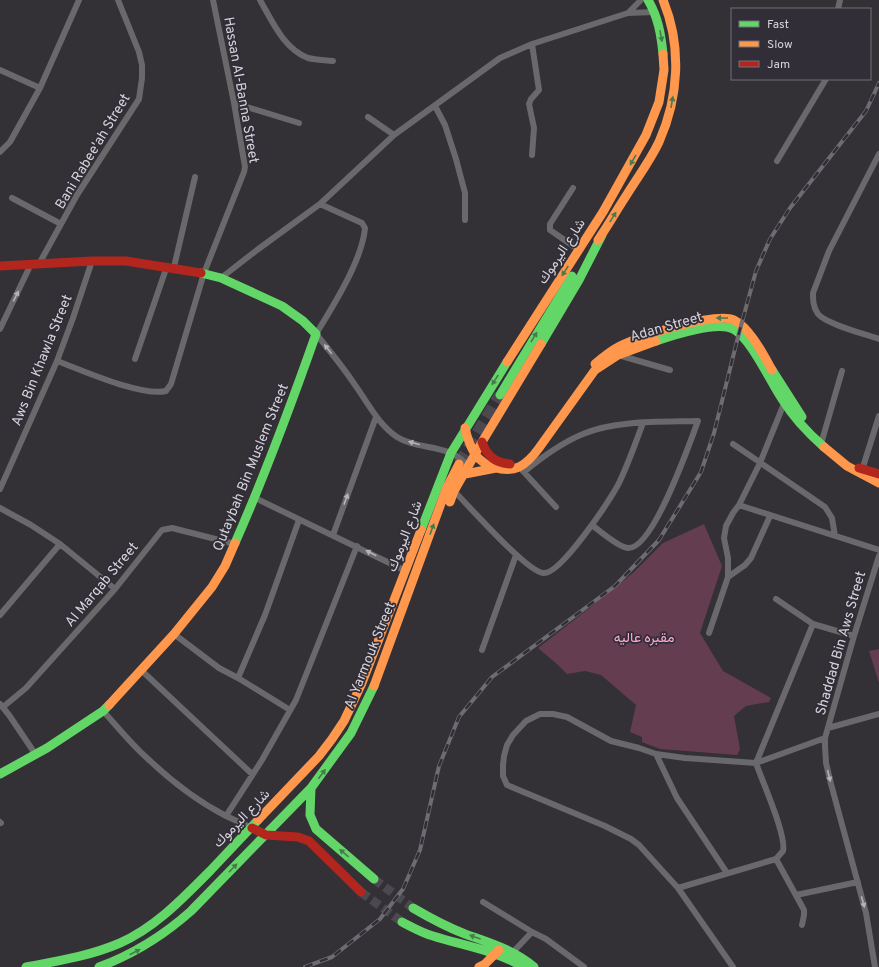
<svg xmlns="http://www.w3.org/2000/svg" width="879" height="967" font-family="Overpass,Vazirmatn,sans-serif">
  <rect width="100%" height="100%" fill="#333036"/>
  <path fill="#643d50" d="M704,524L722,566L700,633L723,671L771,698L769,702L746,706L734,716L740,749L737,755L660,749L642,742V737L630,732L636,705L601,675L585,671L567,674L558,665L538,648L592,606L633,573L663,543Z
    M879,649V683L869,651Z"/>
  <g fill="none" stroke-linecap="round" stroke-linejoin="round">
    <path stroke="#4b484f" stroke-width="9" stroke-dasharray="9 4.5" stroke-linecap="butt" d="M374,879L413,908
      M361,892L402,922"/>
    <path stroke="#4b484f" stroke-width="12" stroke-dasharray="12 6" stroke-linecap="butt" d="M459,464L500,395"/>
    <path stroke="#69686a" stroke-width="6" d="M260,0C272,21 284,49 308,58C316,60 325,60 333,61
      M838,9L840,0
      M628,13L641,0
      M532,44L539,90L531,99L529,104L534,128L532,155
      M0,70L40,88
      M234,103L299,123
      M435,106L445,125L456,159L465,193V220
      M368,117L394,135
      M0,152L10,142L40,88L79,0
      M879,154L829,251L813,293C813,300 813,307 818,314C826,324 865,334 879,339
      M777,161L826,79
      M573,188L550,224V230L579,250
      M12,198L61,224
      M320,204L362,223L365,228C362,261 333,306 316,334C330,351 343,367 355,385C368,403 378,424 397,437C417,450 448,444 465,463
      M39,264L77,195L139,99L142,78V65L139,52L118,0
      M174,267L195,177
      M221,278L257,250L320,204L394,135L500,58L532,44L628,13L655,12
      M0,329L31,264
      M618,355L670,370
      M135,359L167,266
      M57,361C82,370 141,397 166,391L171,384L204,273L244,172L245,167L234,103L213,0
      M733,444L825,507L832,518L835,536
      M821,444L842,371
      M522,470L556,507
      M862,470L879,416
      M524,472C542,457 561,443 583,434C615,420 663,422 698,421C690,442 653,550 628,548C618,547 600,531 592,525
      M0,489L57,361L73,318L92,261
      M454,491C469,506 526,571 543,573C560,576 609,501 618,485C628,465 635,444 643,423
      M255,498L406,571
      M739,505L879,550
      M0,508L31,525L60,544L115,589
      M333,535L376,417
      M728,577L745,565L751,558L770,516
      M776,599L813,624L854,636
      M0,615L60,544
      M709,633L728,577V558L724,538L726,526L733,513L739,505L760,463L785,401
      M174,634L219,668L238,678L265,615L299,520
      M482,650L516,555
      M141,670L252,774
      M238,678L290,710
      M0,704L9,715L36,755
      M3,707L26,688L115,589L162,530L172,528L235,544
      M103,711C117,726 131,744 147,758C170,780 197,801 226,816
      M828,728L879,714
      M656,754L677,798L727,873
      M0,822L1,823
      M252,828L226,816L262,760L296,700L357,546
      M776,859L804,910V915L802,925
      M678,888L776,859L783,851C787,836 762,781 756,763L813,624
      M796,895L858,882
      M483,902L532,932
      M514,951L532,932L546,939L584,967
      M733,967L678,888L639,845L631,839L605,826L507,785L503,776V765L504,756L507,745L513,735L526,721L540,714H553L567,717L611,741L639,748L656,754L685,758L756,763L825,738
      M875,967L866,913L831,784L826,763L825,746V738L854,636L879,556"/>
    <path stroke="#63d668" stroke-width="9" d="M648,0C658,17 661,34 663,54
      M201,273L221,278L282,306L303,321L316,334C291,405 265,475 235,543
      M656,341C673,335 717,321 733,329C750,337 771,383 782,399C793,417 808,433 824,447
      M541,344L579,280L602,235
      M772,370L802,417
      M500,395L572,276
      M421,530L451,453L507,362
      M0,774L47,748L103,711L109,705
      M311,788L310,815L316,829L374,879
      M413,908C430,918 447,927 465,934C490,943 514,950 534,967
      M402,922C412,927 422,933 433,936C464,946 495,950 523,967
      M26,967C58,961 90,956 120,943C156,927 183,898 210,871C226,854 242,837 258,820
      M99,967C134,954 163,936 191,911L311,788L351,733L374,686"/>
    <path stroke="#ff974d" stroke-width="9" d="M598,240C608,226 616,211 626,196C637,178 650,161 659,142C679,97 682,46 663,0
      M507,362L603,212L646,135L659,102L664,70L663,54
      M595,364C603,357 610,351 620,346C638,337 716,311 734,320C750,328 763,354 772,370
      M465,428C467,437 470,446 475,454C484,467 505,473 519,467C527,463 534,455 539,448L595,370L618,355L656,341
      M824,447L847,466L879,483
      M465,474L496,468
      M450,502L454,491L482,442L541,344
      M374,686L447,487L459,464
      M109,705L174,634L212,587L225,566L235,543
      M258,820L319,756L332,739L344,721L362,683L421,530
      M479,967L485,964L499,950"/>
    <path stroke="#b3261e" stroke-width="9" d="M0,266L92,261H126L201,273
      M482,442C487,456 495,463 510,464
      M859,468L879,474
      M252,828L266,835L298,837L309,841L361,892"/>
    <g stroke="#6e6c70" stroke-width="4">
      <path id="rail" d="M305,967L332,957L380,919L403,889L420,850L439,766L459,717L492,677L615,586L659,540L701,472L714,433L739,333L756,271L770,239L790,208L866,111L879,83"/>
    </g>
    <use href="#rail" stroke="#322e38" stroke-width="2.5" stroke-dasharray="8" stroke-linecap="butt"/>
  </g>
  <defs><path id="oneway-solid" d="M-6-.8H1V-3.2L6.5 0L1 3.2V.8H-6Z"/></defs>
  <g fill="#487a4e">
    <use href="#oneway-solid" transform="translate(661 36) rotate(79)"/>
    <use href="#oneway-solid" transform="translate(672 102) rotate(-80)"/>
    <use href="#oneway-solid" transform="translate(633 160) rotate(120)"/>
    <use href="#oneway-solid" transform="translate(613 217) rotate(-58)"/>
    <use href="#oneway-solid" transform="translate(565 271) rotate(123)"/>
    <use href="#oneway-solid" transform="translate(722 318) rotate(-180)"/>
    <use href="#oneway-solid" transform="translate(534 337) rotate(-59)"/>
    <use href="#oneway-solid" transform="translate(495 380) rotate(123)"/>
    <use href="#oneway-solid" transform="translate(432 529) rotate(-70)"/>
    <use href="#oneway-solid" transform="translate(322 774) rotate(-53)"/>
    <use href="#oneway-solid" transform="translate(344 853) rotate(-140)"/>
    <use href="#oneway-solid" transform="translate(233 868) rotate(-46)"/>
    <use href="#oneway-solid" transform="translate(475 937) rotate(-160)"/>
    <use href="#oneway-solid" transform="translate(135 952) rotate(-27)"/>
  </g>
  <g fill="#b5b3b8">
    <use href="#oneway-solid" transform="translate(16 296) rotate(-64)"/>
    <use href="#oneway-solid" transform="translate(328 349) rotate(-129)"/>
    <use href="#oneway-solid" transform="translate(414 443) rotate(-164)"/>
    <use href="#oneway-solid" transform="translate(346 499) rotate(-70)"/>
    <use href="#oneway-solid" transform="translate(371 553) rotate(-153)"/>
    <use href="#oneway-solid" transform="translate(829 776) rotate(76)"/>
    <use href="#oneway-solid" transform="translate(863 902) rotate(75)"/>
  </g>
  <g text-anchor="middle" stroke-width="3.5" stroke-linejoin="round" paint-order="stroke">
    <g font-size="14" fill="#d5d3da" stroke="#322e38">
      <text transform="translate(242 90) rotate(80)" y="5">Hassan Al-Banna Street</text>
      <text transform="translate(92 151) rotate(-59)" y="5">Bani Rabee'ah Street</text>
      <text transform="translate(561 251) rotate(-57)" y="5">شارع اليرموك</text>
      <text transform="translate(666 326) rotate(-16)" y="5">Adan Street</text>
      <text transform="translate(41 360) rotate(-68)" y="5">Aws Bin Khawla Street</text>
      <text transform="translate(250 467) rotate(-68)" y="5">Qutaybah Bin Muslem Street</text>
      <text transform="translate(404 536) rotate(-69)" y="5">شارع اليرموك</text>
      <text transform="translate(101 584) rotate(-50)" y="5">Al Marqab Street</text>
      <text transform="translate(840 643) rotate(-74)" y="5">Shaddad Bin Aws Street</text>
      <text transform="translate(369 655) rotate(-68)" y="5">Al Yarmouk Street</text>
      <text transform="translate(241 818) rotate(-46)" y="5">شارع اليرموك</text>
    </g>
    <g font-size="14" fill="#fda8cf" stroke="#322e38">
      <text x="644" y="642">مقبره عاليه</text>
    </g>
  </g>
  <rect x="731" y="8" width="140" height="72" fill="#322e38" stroke="#737079"/>
  <rect x="739" y="21" width="20" height="6" fill="#63d668" stroke="#737079"/>
  <text x="767" y="28" font-size="12" fill="#d5d3da">Fast</text>
  <rect x="739" y="41" width="20" height="6" fill="#ff974d" stroke="#737079"/>
  <text x="767" y="48" font-size="12" fill="#d5d3da">Slow</text>
  <rect x="739" y="61" width="20" height="6" fill="#b3261e" stroke="#737079"/>
  <text x="767" y="68" font-size="12" fill="#d5d3da">Jam</text>
</svg>
